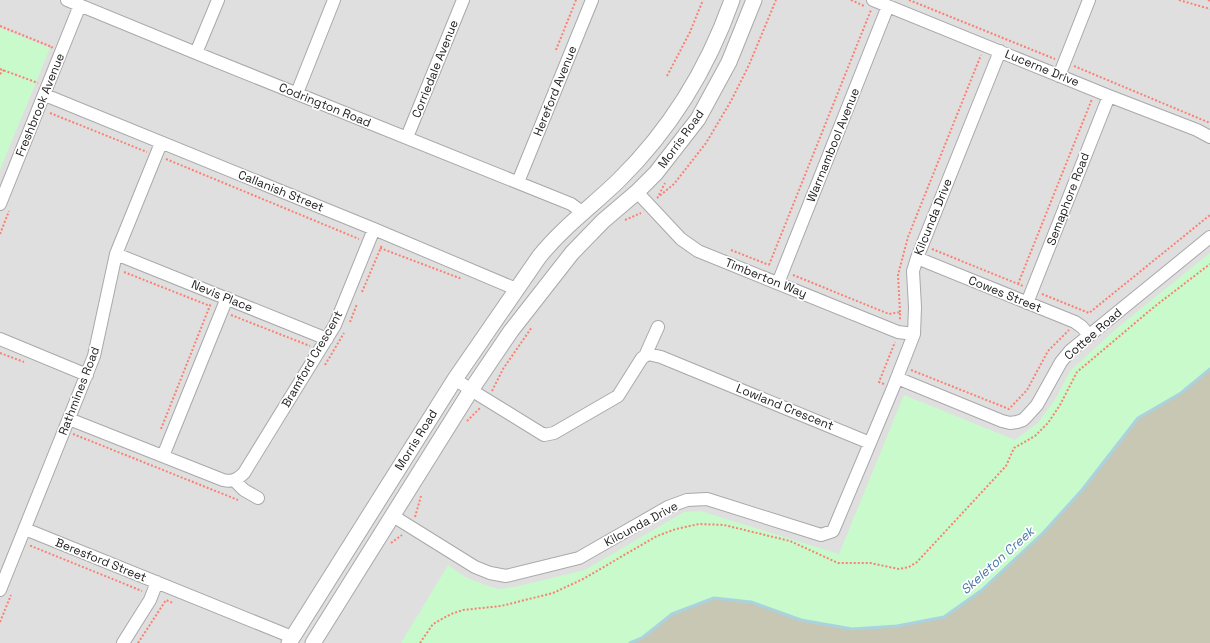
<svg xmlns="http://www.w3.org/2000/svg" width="1210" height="643" font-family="'Space Grotesk',sans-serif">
  <rect width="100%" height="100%" fill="#f2efe9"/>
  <path fill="#e0dfdf" d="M0,0H1210V369L1181,393L1082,490L714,598L630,643H0Z"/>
  <path fill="#c7c7b4" d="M1210,369V643H630L642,638L672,614L714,598L751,602L801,620L852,629L897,626L944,617L1043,533L1082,490L1138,418L1181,393Z"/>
  <path fill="#c8facc" d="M0,28L50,48L0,170Z
    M1210,253V369L1181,393L1138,418L1082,490L1043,533L982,590L944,617L897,626L852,629L801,620L751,602L714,598L672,614L642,638L630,643H401L448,565L465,577L485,585L499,589L514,587L585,570L684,512L701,511L839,554L904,395L1015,440L1038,423L1056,398L1070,371L1117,328Z"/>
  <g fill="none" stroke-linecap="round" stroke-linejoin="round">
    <path stroke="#aad3df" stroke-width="3" d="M630,643L642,638L672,614L714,598L751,602L801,620L852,629L897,626L944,617L982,590L1043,533L1082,490L1138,418L1181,393L1210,369"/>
    <g stroke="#a9a9a9" stroke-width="14">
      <path id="minor" d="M67,0L196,53L571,204L582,212
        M873,0L1109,96L1197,130L1210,137
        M196,53L218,0
        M1059,76L1089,0
        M297,93L334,0
        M45,95L374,229L516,289
        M407,137L463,0
        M518,182L592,0
        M637,192L681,239L698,251L898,332L914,334
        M0,204L80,5
        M116,254L327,339
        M917,258L1075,322L1082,327L1089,335
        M778,283L888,6
        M1027,303L1109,96
        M0,339L87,375
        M645,356L658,327
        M897,378L1002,421L1010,423L1017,422L1023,420L1027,416L1037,405L1061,362L1070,351L1210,237
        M455,379L471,390L544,435L554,433L618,396L642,358L648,354L661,357L870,443L893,388L914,334L915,307L913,271L917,258L1000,51
        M69,419L223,480C232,482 237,480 244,473L335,325L374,229
        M163,456L227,298
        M235,481L244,490L258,498
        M393,516L475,567L490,573L506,576L579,558L668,507L687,500L707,499L821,535L833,531L870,443
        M25,529L292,637
        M0,590L94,356L116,254L161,143
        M123,643L150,600L157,582"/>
    </g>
    <g stroke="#a9a9a9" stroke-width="17">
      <path id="tertiary" d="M289,643L455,379L539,257C562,228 591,207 618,181C669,131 708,68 732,0
        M313,643L471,390L511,331L572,253L603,221L637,192L656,173L698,119L729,62L754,0"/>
    </g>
    <path stroke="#fa8072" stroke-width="2" stroke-dasharray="2 2" stroke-linecap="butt" d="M851,0L864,6
      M909,0L1055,59
      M1179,0L1210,9
      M1208,0L1210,1
      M0,26L52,47L51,48
      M556,50L576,0
      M1074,66L1210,123
      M0,69L38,83
      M0,74L4,70
      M667,76L690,32L703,0
      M50,113L147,152
      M166,159L359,239
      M659,195L665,183
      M657,198L674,184L706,143L731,101L749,65L776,0
      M625,220L641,213
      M0,234L9,211
      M380,248L462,279
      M932,249L1023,286
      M731,250L769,265
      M769,265L871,10
      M124,272L210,306
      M793,275L889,314L900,312V321
      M1018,284L1092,99
      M362,292L382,245
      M1042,294L1089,313L1210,215
      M900,312L898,275L908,237L981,55
      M231,315L310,346
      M350,322L357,304
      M0,353L24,362
      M325,365L344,333
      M911,370L1009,409L1027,390L1048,351L1069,330
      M884,384L879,382L895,342
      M492,391L503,369L532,327
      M467,421L481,407
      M161,429L211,303
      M73,434L238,500
      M415,517L421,496
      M391,543L402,535
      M31,545V546L142,591
      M0,622L11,595
      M138,643L166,600L173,603
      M420,643L433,624L451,614L463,610L501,606L553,593L583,579L657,536L676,529L699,524L724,525L790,541L838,563H870L899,569L909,567L917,562L930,548L1006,466L1014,448L1035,436L1048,423L1060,405L1077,372L1154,307L1210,264"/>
    <use href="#minor" stroke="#fff" stroke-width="12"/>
    <use href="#tertiary" stroke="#fff" stroke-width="15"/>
  </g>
  <g text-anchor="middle" stroke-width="3.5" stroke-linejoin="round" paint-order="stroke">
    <g font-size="12" fill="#222" stroke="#fff">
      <text transform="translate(1042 68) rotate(22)" y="4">Lucerne Drive</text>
      <text transform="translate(435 69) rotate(-68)" y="4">Corriedale Avenue</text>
      <text transform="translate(555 91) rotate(-68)" y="4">Hereford Avenue</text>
      <text transform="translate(40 105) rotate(-68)" y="4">Freshbrook Avenue</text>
      <text transform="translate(325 105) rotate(22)" y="4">Codrington Road</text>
      <text transform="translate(681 139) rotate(-54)" y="4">Morris Road</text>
      <text transform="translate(833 145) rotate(-68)" y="4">Warrnambool Avenue</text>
      <text transform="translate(281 191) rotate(22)" y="4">Callanish Street</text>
      <text transform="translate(1068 199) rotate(-69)" y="4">Semaphore Road</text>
      <text transform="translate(933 217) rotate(-68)" y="4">Kilcunda Drive</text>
      <text transform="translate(766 278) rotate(22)" y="4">Timberton Way</text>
      <text transform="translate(1005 294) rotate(22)" y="4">Cowes Street</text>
      <text transform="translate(222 296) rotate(22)" y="4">Nevis Place</text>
      <text transform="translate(1093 334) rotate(-41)" y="4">Cottee Road</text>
      <text transform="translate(312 359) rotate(-60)" y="4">Bramford Crescent</text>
      <text transform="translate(79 391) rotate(-69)" y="4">Rathmines Road</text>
      <text transform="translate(785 407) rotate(22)" y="4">Lowland Crescent</text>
      <text transform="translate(416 440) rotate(-58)" y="4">Morris Road</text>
      <text transform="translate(641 524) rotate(-28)" y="4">Kilcunda Drive</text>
      <text transform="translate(101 560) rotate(22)" y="4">Beresford Street</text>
    </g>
    <g font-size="13" font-style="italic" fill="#4a7aab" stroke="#fff">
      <text transform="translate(997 560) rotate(-42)" y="5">Skeleton Creek</text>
    </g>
  </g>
</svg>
